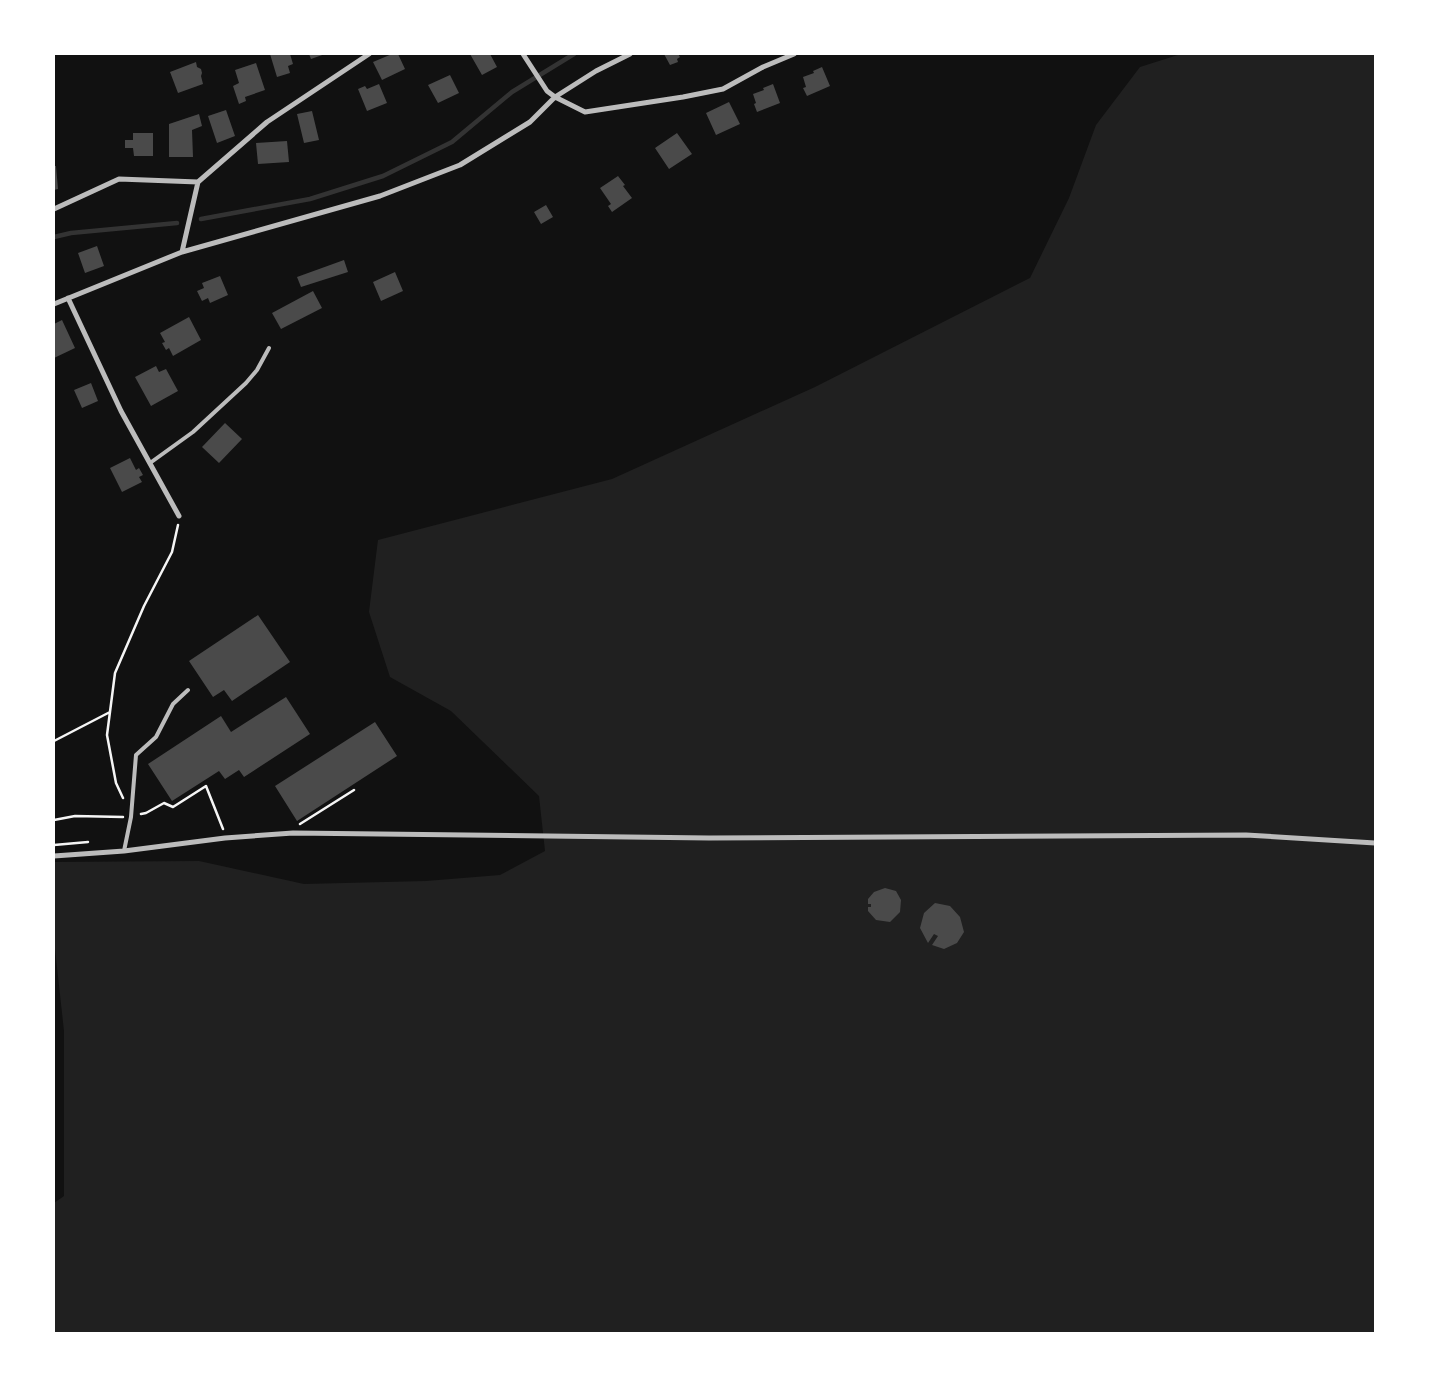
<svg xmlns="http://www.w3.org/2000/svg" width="1429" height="1387" font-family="'IBM Plex Serif',serif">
  <rect width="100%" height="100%" fill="#111"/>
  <path fill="#202020" d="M1181,54H1375V1333H54V1203L64,1196V1031L54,940V862L199,861L304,884L426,881L500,875L545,851L539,796L451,711L390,677L369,612L378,540L612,479L815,387L1030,278L1069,198L1096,125L1140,67Z"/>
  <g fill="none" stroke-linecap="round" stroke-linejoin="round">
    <path stroke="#333" stroke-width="4.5" d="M201,219L310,199L383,176L452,142L512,92L574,54
      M54,237L71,233L177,223"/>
  </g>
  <path fill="#4a4a4a" d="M270,54H290L293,64L288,66L290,73L277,77Z
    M309,54H325L311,59Z
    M392,54H398L405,69L382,80L373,62Z
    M470,54H490L497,67L482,75Z
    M664,54H678L680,57L677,59L678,62L670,65Z
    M196,62L197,67L201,69L202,73L201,76L203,84L178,93L170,72Z
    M256,63L265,90L245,97L246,101L239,104L233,86L239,83L235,70Z
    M822,67L830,86L807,96L803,88L806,87L803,77L814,73L813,71Z
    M450,75L459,93L438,103L428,85Z
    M379,84L387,103L367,111L358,89L365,86L367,89Z
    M773,84L780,103L757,112L754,104L756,103L753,94L764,90L763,88Z
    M729,102L740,124L716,135L706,113Z
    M226,110L235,136L217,143L208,116Z
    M312,111L319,140L304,143L297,114Z
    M199,114L202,126L192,130L193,157H169V124Z
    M133,133H153V156H134L133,148H125V140H133Z
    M677,133L692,154L669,169L655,148Z
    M287,141L289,162L258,164L256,143Z
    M54,166H56L58,189L54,190Z
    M618,176L625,185L623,186L632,198L612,212L608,206L611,204L600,188Z
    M546,205L553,217L541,224L534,212Z
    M97,246L104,266L85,273L78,253Z
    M344,260L348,272L301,287L297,277Z
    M395,272L403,291L381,301L373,282Z
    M220,276L228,295L210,303L208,298L202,301L197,291L204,288L202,283Z
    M313,291L322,308L281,329L272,313Z
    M189,317L201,340L173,356L169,348L166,350L162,343L165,342L160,333Z
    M62,320L75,348L54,358V324Z
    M156,366L159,372L166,369L178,391L151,406L135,377Z
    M91,383L98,401L82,408L74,390Z
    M225,423L242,439L219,463L202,447Z
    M130,458L136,470L139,468L143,475L139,477L142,482L122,492L110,468Z
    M258,615L290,662L232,701L224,690L213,697L189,661Z
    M286,697L310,734L244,777L239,770L225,779L219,771L172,801L148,764L221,716L231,732Z
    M375,722L397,756L297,821L275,786Z
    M885,888L896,891L901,900L900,912L890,922L876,920L868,911V907H871V904H868V899L874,892Z
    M935,903L950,906L960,917L964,932L957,943L944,949L932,945L938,936L934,934L928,943L920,928L924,913Z"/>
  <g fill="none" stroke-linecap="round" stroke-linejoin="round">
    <path stroke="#f5f5f5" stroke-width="2.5" d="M54,741L110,712
      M123,798L116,783L107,735L115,673L144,606L172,552L178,525
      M141,814L146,813L164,803L173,807L206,786L223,829
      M54,820L75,816L123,817
      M300,824L354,790
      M54,845L88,842"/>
    <path stroke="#bcbcbc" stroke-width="4" d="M150,463L193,432L246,383L257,370L269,348
      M124,851L131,817L136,755L156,737L173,704L188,690"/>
    <path stroke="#bcbcbc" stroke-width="5" d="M523,54L547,91L555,97L585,112L683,97L723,89L763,67L794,54
      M198,182L267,122L369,54
      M54,209L119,179L198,182L182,252
      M68,298L121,411L179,516
      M54,304L182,252L380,196L460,165L530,122L555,97L596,71L630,54
      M54,856L124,851L225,838L293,833L709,838L1246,835L1375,843"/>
  </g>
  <rect width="1429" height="1387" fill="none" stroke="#ffffff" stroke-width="110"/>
</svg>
